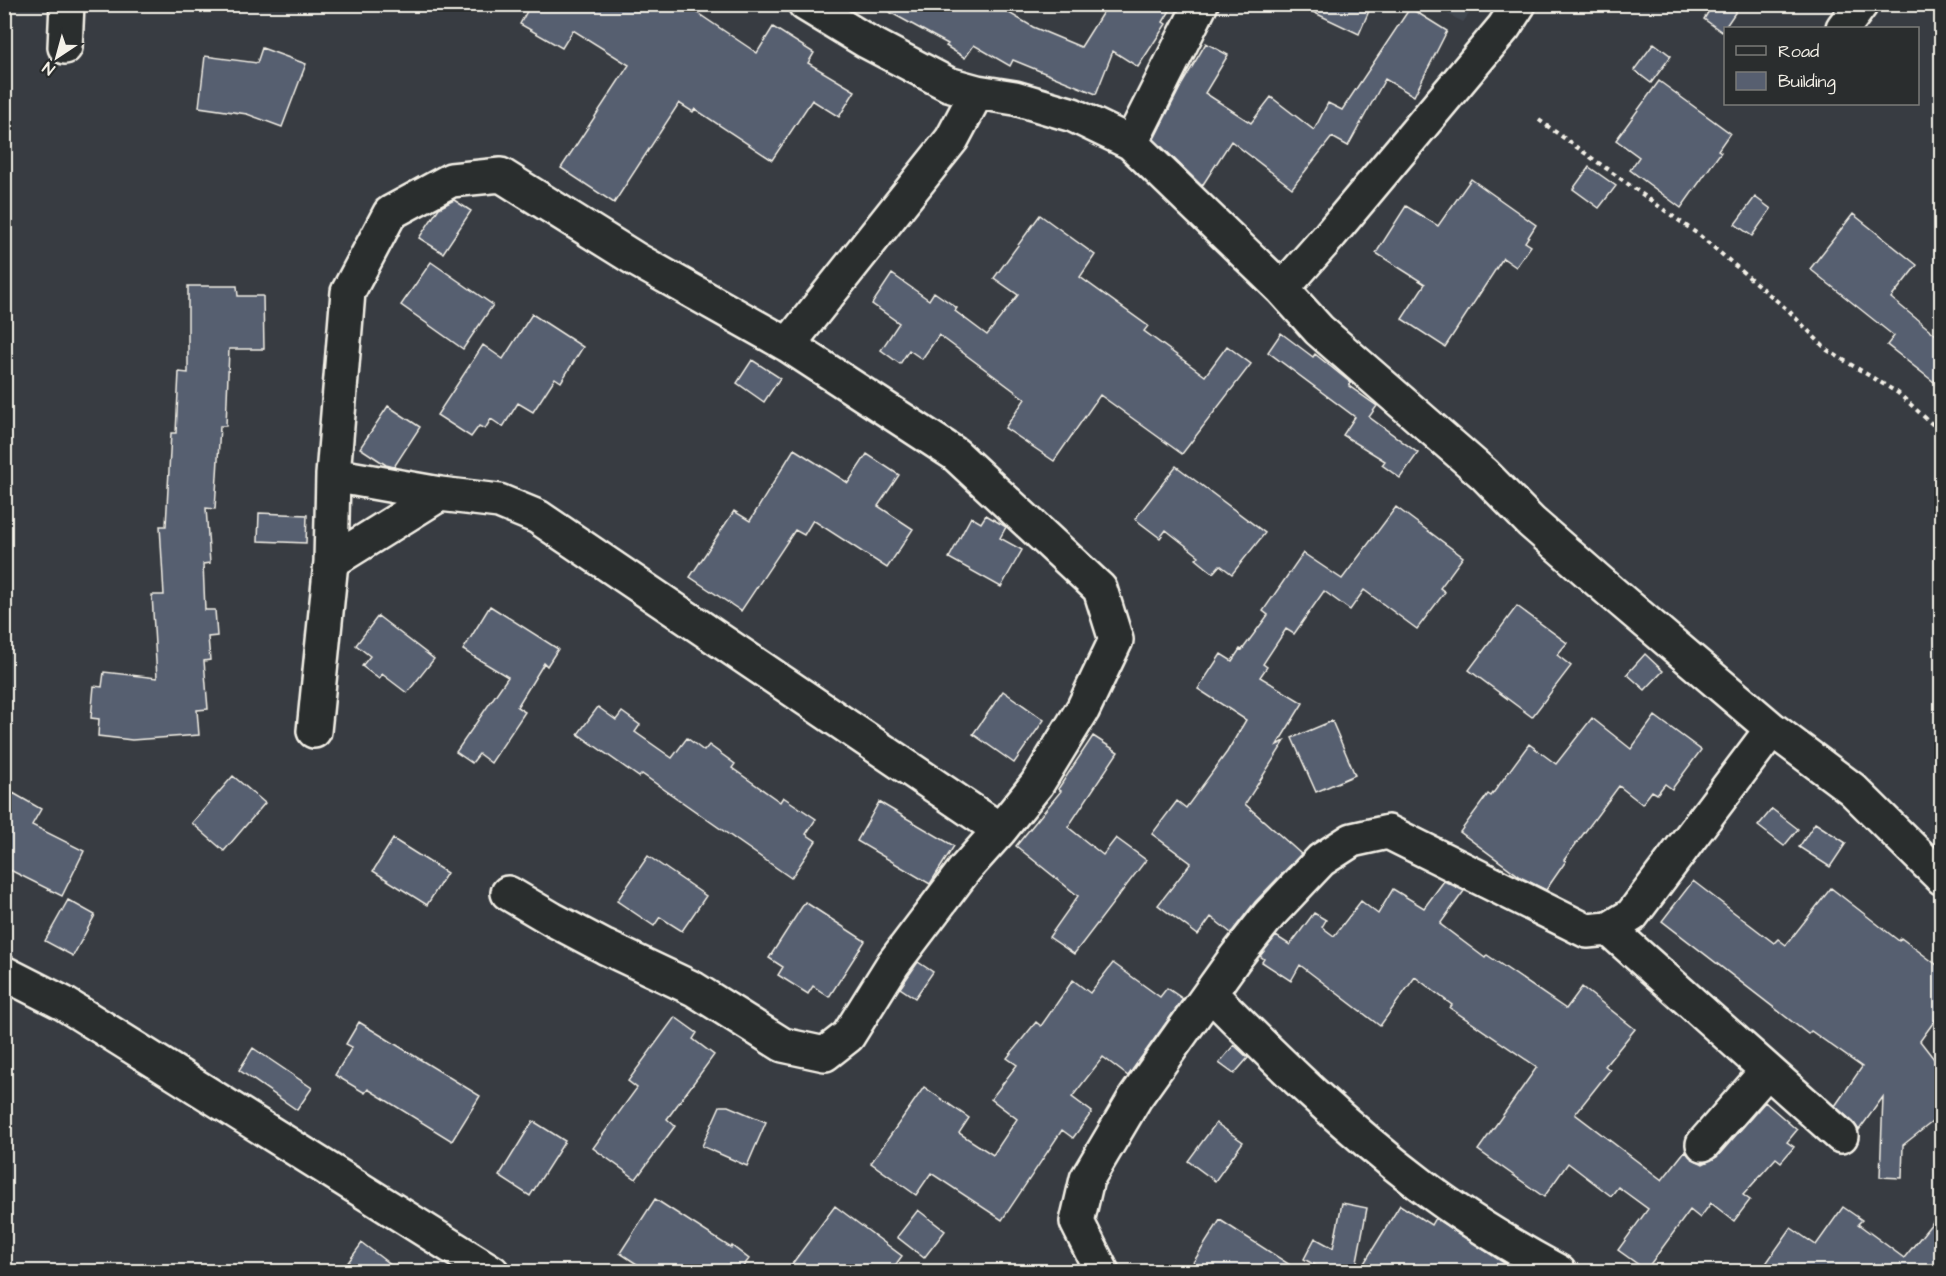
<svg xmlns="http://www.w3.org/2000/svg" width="1946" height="1276" font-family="'Architects Daughter',sans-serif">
  <rect width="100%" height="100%" fill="#383c42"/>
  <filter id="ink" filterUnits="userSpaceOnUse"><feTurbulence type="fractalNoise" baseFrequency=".0167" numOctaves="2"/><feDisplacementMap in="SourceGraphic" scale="12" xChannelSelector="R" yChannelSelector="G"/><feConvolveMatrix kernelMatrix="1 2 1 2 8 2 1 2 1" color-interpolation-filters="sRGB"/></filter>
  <g filter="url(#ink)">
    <path fill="#414650" d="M1431,5H1476L1463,22Z"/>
    <path fill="#575f70" stroke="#f4f1e8" stroke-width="1.5" d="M531,4H684L757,53L773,27L814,53L808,63L855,91L839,117L812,100L772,160L695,109L693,112L679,103L614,203L561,168L629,65L573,30L562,48L520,24Z
      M875,4H994L1033,27L1081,47L1108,4H1174L1163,22L1166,24L1138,67L1113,51L1096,94L1013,60L1010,66L974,45L965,58L946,46L948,44Z
      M1296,4H1372L1359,34Z
      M1713,4H1741L1722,32L1704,19Z
      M1410,8L1447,31L1414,96L1385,79L1348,146L1332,137L1292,188L1231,141L1202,186L1154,139L1182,84L1206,43L1228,55L1205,93L1251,123L1271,97L1314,130L1328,103L1342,110Z
      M1654,43L1671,56L1651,83L1634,70Z
      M262,48L306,64L282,127L247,114L199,107L205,56L257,63Z
      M1659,81L1730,133L1718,150L1721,152L1681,208L1630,170L1639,157L1616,140Z
      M1589,167L1616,186L1599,208L1573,189Z
      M1471,179L1536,225L1525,242L1531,246L1516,267L1503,258L1445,347L1402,319L1425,284L1376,253L1406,206L1438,226Z
      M1755,197L1771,209L1752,236L1735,224Z
      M454,200L471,211L443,253L419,238L439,208Z
      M1853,214L1917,265L1891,298L1941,339V372L1934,382L1887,345L1894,336L1810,269Z
      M1040,215L1095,255L1080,277L1148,326L1144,331L1205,376L1227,346L1251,364L1182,454L1100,395L1054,461L1005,428L1025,399L939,335L922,359L909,350L900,364L881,350L899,323L872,304L892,274L929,300L934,292L957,308L955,311L987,335L1018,295L994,278Z
      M431,262L493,305L463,349L401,305Z
      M188,286H237L238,296H263L264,349H229L226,426H220L215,509L206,508L210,563L203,564L205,610H215L217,636L208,637L210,660L204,661L208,709L197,710L199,735L132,740L98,736L99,719L91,718L94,686L102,687L104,672L157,678L152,595H164L160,526H166L171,433H176L179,372L188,373Z
      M532,314L583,347L561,382L555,378L533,412L518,403L503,427L491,419L485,429L479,426L471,437L437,415L483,345L503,359Z
      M1281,333L1313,357L1315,354L1351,383L1349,386L1377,406L1369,417L1418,453L1400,478L1382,465L1385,461L1343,435L1355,417L1268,352Z
      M752,360L780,378L764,402L737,383Z
      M388,406L420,427L394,467L386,465L360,448Z
      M794,449L848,483L867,454L899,475L878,506L913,529L887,568L813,520L804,535L795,530L741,611L690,577L734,511L750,521Z
      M1176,466L1265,533L1232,574L1220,565L1213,573L1196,559L1199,556L1166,530L1160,538L1135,519Z
      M1396,507L1463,557L1440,588L1445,592L1417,629L1364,590L1350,610L1324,591L1294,634L1286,629L1263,664L1267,667L1260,677L1303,703L1277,745L1285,741L1245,804L1301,854L1255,902L1231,933L1211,917L1198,935L1158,905L1191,863L1152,834L1177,801L1186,808L1227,752L1246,720L1198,689L1221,654L1232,661L1240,649L1242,650L1268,615L1263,611L1303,553L1342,579Z
      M259,513L307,515L306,543L258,541Z
      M986,515L1006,527L1000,538L1022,550L1001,587L949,558L971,517L981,523Z
      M490,606L558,649L547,666L544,663L517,707L525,712L491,763L479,754L472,763L456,752L508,677L463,650Z
      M1517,606L1567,643L1557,655L1571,666L1532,717L1469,670Z
      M378,616L434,659L407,693L382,674L379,679L362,666L370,656L356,645Z
      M1645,654L1663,671L1645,690L1627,674Z
      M1003,691L1044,720L1014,763L973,734Z
      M598,707L616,720L622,712L640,725L635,732L672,758L687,738L704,751L709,745L735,764L732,768L780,802L783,797L816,819L806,834L816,841L791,878L642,774L639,777L578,734Z
      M1655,716L1701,750L1672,789L1665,784L1657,794L1652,791L1642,804L1619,786L1564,860L1566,861L1546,890L1522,878L1460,832L1488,794L1491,796L1529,744L1556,764L1592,718L1631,749Z
      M1332,721L1355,775L1316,792L1292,738Z
      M1093,736L1118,752L1068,827L1103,855L1116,838L1146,860L1074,954L1049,937L1078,896L1016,846L1061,791L1058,789Z
      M233,776L265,803L224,851L192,823Z
      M13,793L41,809L32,825L84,851L62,896L4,867V807Z
      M879,802L954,846L930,884L857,841Z
      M1772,809L1798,829L1784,846L1758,826Z
      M1815,823L1846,843L1830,867L1799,847Z
      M393,839L447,873L427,905L373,871Z
      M648,856L706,896L682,931L660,917L654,926L617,901Z
      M1444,881L1464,891L1440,924L1485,958L1487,955L1566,1009L1582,987L1635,1029L1605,1066L1610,1070L1575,1114L1662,1180L1685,1151L1691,1158L1703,1164L1717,1157L1765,1102L1797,1130L1787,1142L1794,1147L1781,1162L1776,1158L1743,1195L1750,1200L1734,1221L1711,1203L1700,1218L1690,1210L1646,1270L1618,1250L1648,1209L1618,1187L1611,1196L1568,1163L1544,1197L1478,1150L1537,1067L1450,1008L1452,1005L1415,977L1380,1026L1300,965L1291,981L1262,962L1264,959L1260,956L1276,936L1290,945L1314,913L1326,920L1322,927L1334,936L1361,901L1378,914L1393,889L1424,908Z
      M1693,881L1774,943L1778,939L1786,945L1831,888L1899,941L1901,938L1941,968V1012L1920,1041L1941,1068V1115L1903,1145L1902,1178L1880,1177L1883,1097L1859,1130L1853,1122L1835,1106L1862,1067L1811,1031L1808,1034L1662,921Z
      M68,900L95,915L73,956L45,941Z
      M805,902L865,941L829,997L813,986L808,994L778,975L783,967L769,958Z
      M918,962L933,972L915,998L900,988Z
      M1113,963L1160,997L1167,988L1183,999L1128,1076L1103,1057L1072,1097L1092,1112L1073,1138L1062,1130L1002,1220L931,1173L916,1195L871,1163L924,1087L969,1118L959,1133L993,1155L1017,1119L991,1099L1017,1065L1007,1058L1036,1022L1041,1026L1073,980L1090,993Z
      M675,1017L697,1033L693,1039L714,1055L667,1119L675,1126L636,1179L593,1148L637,1088L628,1081Z
      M359,1022L480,1096L452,1141L368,1089L365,1093L335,1075L352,1047L346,1044Z
      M1234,1045L1248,1058L1234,1074L1219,1063Z
      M253,1048L312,1088L297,1110L239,1070Z
      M720,1106H728L766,1122L747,1166L702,1146Z
      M533,1121L565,1141L530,1196L499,1176Z
      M1216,1123L1243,1142L1215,1181L1188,1161Z
      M655,1199L731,1248L732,1246L749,1259L739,1272H649L620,1253Z
      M1342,1203L1367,1208L1357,1261L1363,1265L1400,1205L1431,1225L1435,1218L1518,1272H1327L1304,1259L1315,1238L1333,1248Z
      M835,1206L902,1256L890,1272H786Z
      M1843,1207L1862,1220L1858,1224L1904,1258L1941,1212V1257L1930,1272H1760L1791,1228L1816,1245Z
      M918,1210L945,1231L924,1258L897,1237Z
      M1220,1220L1301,1272H1187Z
      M362,1243L400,1272H341Z"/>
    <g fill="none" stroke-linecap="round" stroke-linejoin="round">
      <g stroke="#f4f1e8" stroke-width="38">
        <path id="minor" d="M805,4L866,41L948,84L977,92L1015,98L1073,115L1131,143L1282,289L1319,330L1484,474L1531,522L1610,591L1772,729L1852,789L1942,878
          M1843,28L1861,4
          M65,47L67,4
          M1131,143L1201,4
          M1282,289L1330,235L1504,27L1519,4
          M788,345L952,139L977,92
          M333,475L440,494L499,501L538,517L1000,830
          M331,562L440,494
          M314,731L331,562L333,475L348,292L390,213L451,180L501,175L637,260L788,345L955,454L1100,589L1116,640L1083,709L1037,784L1000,830L965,869L893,964L848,1036L825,1054L783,1045L694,989L605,947L552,919L508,893
          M1609,929L1841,1136
          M4,973L63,1003L492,1272
          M1211,994C1277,1061 1345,1127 1420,1184C1464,1218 1511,1246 1559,1272
          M1703,1144L1767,1071
          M1102,1272L1077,1222L1087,1179L1135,1098L1235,958L1269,915L1321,860L1352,840L1388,832L1587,931L1609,929L1632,915L1772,729"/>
      </g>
      <path stroke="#f4f1e8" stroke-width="4" stroke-dasharray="4.5 4.5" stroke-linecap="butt" d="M1539,120L1699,235L1790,312L1827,350L1898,393L1942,433"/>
      <use href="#minor" stroke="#2a2d2e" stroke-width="33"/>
    </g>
  </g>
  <rect width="1946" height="1276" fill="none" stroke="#2a2d2e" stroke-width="24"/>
  <rect x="12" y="12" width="1922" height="1252" fill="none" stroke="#f4f1e8" stroke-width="2" filter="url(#ink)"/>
  <rect x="1724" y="27" width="195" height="78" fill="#2a2d2e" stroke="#7b7b78" stroke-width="1.5"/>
  <rect x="1736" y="46" width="30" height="9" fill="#2a2d2e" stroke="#7b7b78" stroke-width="1.5"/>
  <text x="1778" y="57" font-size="18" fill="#f4f1e8">Road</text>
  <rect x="1736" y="72" width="30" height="18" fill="#575f70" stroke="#7b7b78" stroke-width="1.5"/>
  <text x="1778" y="87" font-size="18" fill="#f4f1e8">Building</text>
  <g transform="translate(57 57) rotate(216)" stroke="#2a2d2e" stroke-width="4.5" paint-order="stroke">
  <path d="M0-4.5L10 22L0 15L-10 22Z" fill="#f4f1e8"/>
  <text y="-9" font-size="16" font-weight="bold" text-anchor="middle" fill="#f4f1e8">N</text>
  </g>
</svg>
